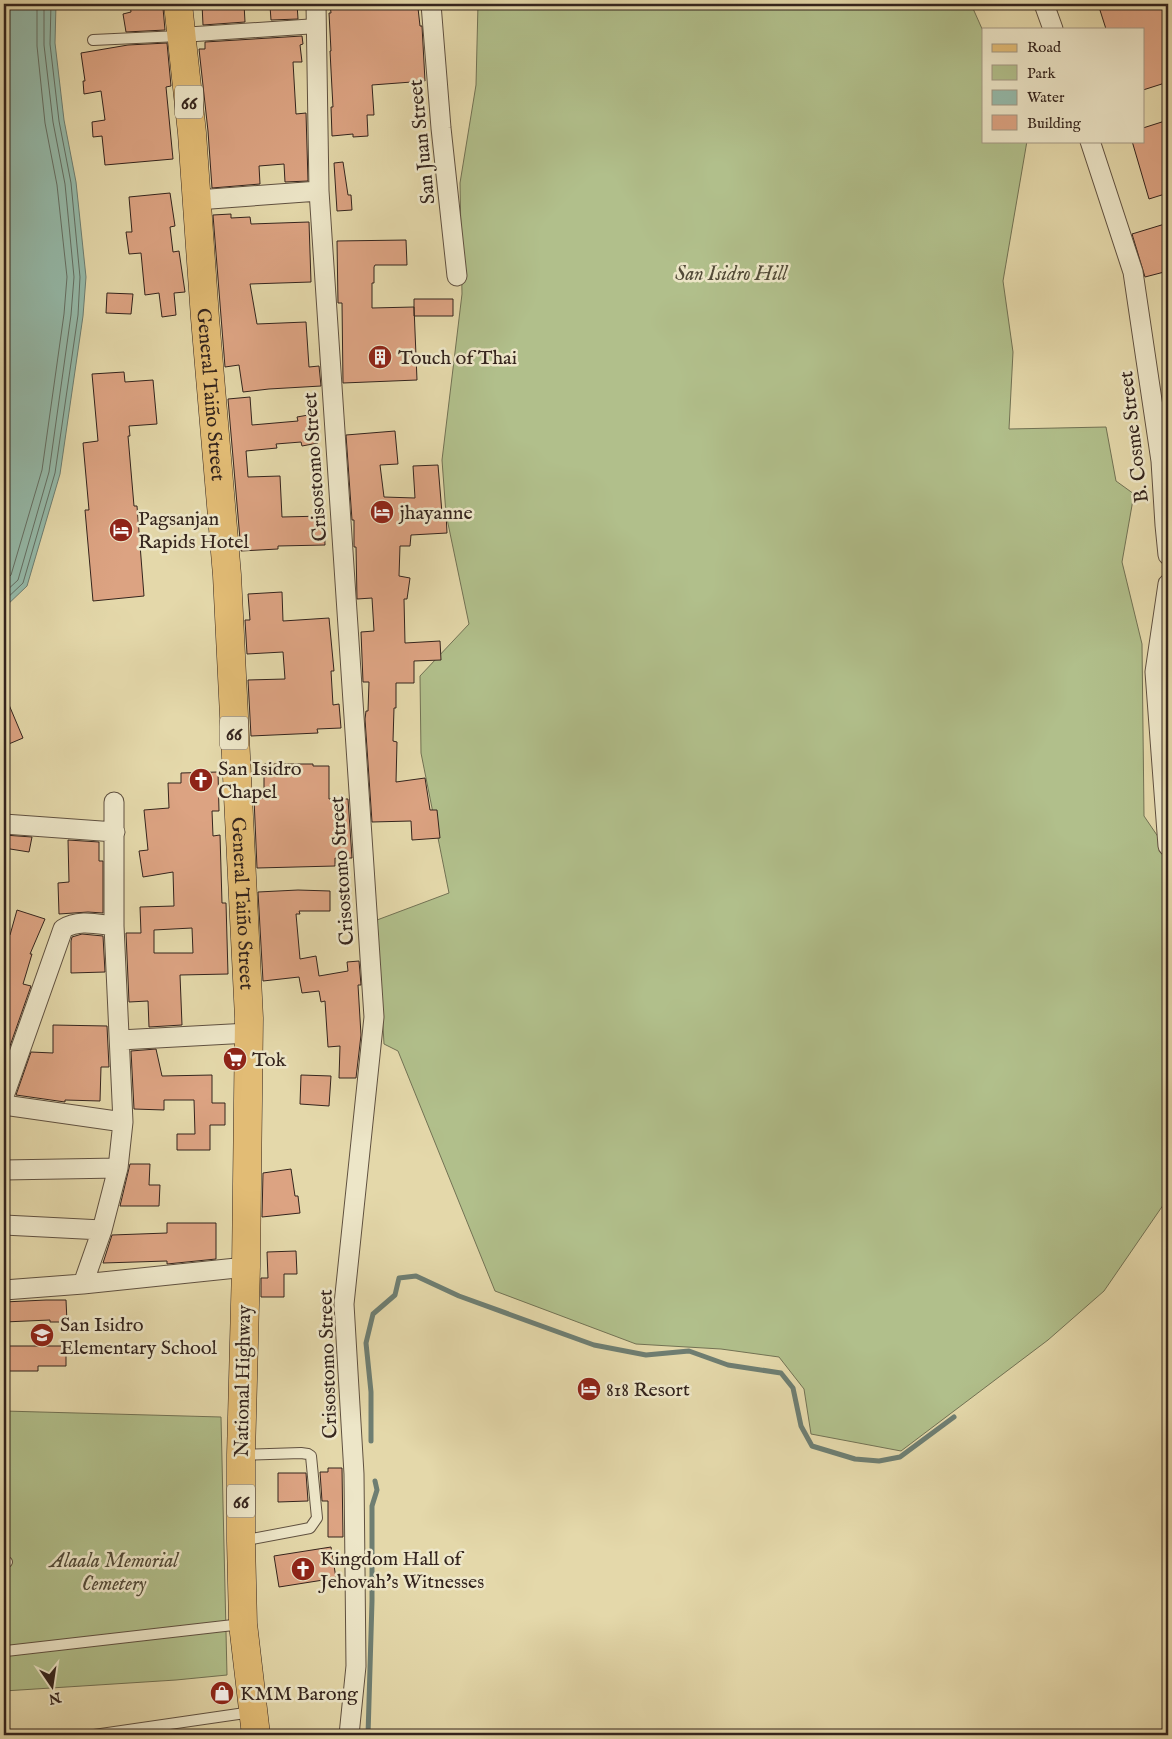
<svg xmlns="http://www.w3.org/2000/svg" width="1172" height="1739" font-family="'IM FELL English',serif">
  <rect width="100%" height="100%" fill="#e4d8aa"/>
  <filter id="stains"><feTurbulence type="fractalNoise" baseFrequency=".004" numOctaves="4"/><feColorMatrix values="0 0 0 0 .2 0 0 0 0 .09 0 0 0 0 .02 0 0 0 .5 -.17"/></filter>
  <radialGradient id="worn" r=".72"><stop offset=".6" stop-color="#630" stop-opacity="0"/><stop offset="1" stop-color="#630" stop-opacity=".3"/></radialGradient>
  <path fill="#b1bf8b" stroke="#727254" d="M478,4H971L983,31V141H1027L1003,281L1013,352L1009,429L1106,427L1116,481L1134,494L1122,562L1142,644L1144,816L1163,844L1168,843V1198L1104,1291L1048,1340L901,1451L811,1434L804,1389L779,1357L721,1349L636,1344L495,1291L398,1051L384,1044L377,920L449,893L421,753L420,676L469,624L446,514L442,460L462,294L460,183L476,85Z
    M4,1411L221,1417L227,1675L176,1680L4,1691Z"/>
  <path fill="#95baaa" stroke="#6e7e72" d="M4,4H56L55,43L64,120L76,182L86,277L83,316L60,474L27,586L4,608Z"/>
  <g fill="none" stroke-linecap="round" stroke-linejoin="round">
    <path stroke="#646f64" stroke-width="1" d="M4,582L11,575L42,470L64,314L67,277L57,185L45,123L37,46V4
      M4,593L18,580L49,472L71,315L74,277L65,184L53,122L44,45V4
      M4,601L23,583L55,473L78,315L80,277L71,183L59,121L50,44L51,4"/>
    <path stroke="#6e7e72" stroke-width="5" d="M371,1441V1392L366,1343L373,1314L395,1295L399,1278L416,1276L459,1296L594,1345L646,1355L689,1351L728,1365L781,1373L793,1388L801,1426L812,1446L855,1459L879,1461L900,1457L954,1417
      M368,1735L372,1601V1506L377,1490L375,1481"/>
  </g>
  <path fill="#dca382" stroke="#34241d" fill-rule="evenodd" d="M130,4H160L161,8H163L165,30L126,32L123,14L131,12Z
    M202,4H244L245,22L203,25Z
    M297,4L298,19L271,20L270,6Z
    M330,4H417L418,8L420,26H422L425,81L372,85L374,115H367L368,136L353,137V134L332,136L331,107H333L332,89L330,51H331L329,13H331Z
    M1098,4H1168V82L1143,90V29H1106Z
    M302,36L303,44L300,45L302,62H293L296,114L306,113L308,181L285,182L284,164L259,166L260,184L212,188L208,131L199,49H205V42Z
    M167,43L171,86L166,87L173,159L105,165L102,136L93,137L92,122L105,120L101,91L84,94L83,81H85L81,53L128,45Z
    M1168,120V193L1149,199L1132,141H1143V128Z
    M343,162L348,195H351L352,210L337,211L334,163Z
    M170,193L175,226L170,227L173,252L179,251L185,292L174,293L176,315L162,317L159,293L145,295L141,253L129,254L126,232H132L129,197Z
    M231,214V218L250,217L251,224L309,222L311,282L250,284L257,324L306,322L309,367L319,366L321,386L269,389L243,392L239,365L225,367L213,215Z
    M1168,223V271L1145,277L1132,234Z
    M406,240L407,265H375L374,267V283H372V308L414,307L417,380L343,383L342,303H338L337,241Z
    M107,293L133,294L131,314L106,313Z
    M414,299H453V316H414Z
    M124,372L125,382L153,380L157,424L129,426L130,436H128L134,506H137L144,596L93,601L85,510H89L83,443L98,441L92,374Z
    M250,397L252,425L298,421L297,417L314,414L318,443L302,446L301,442L276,444L277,448L246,451L248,477L280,476L282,517L324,516L325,545L278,546V549L241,551L228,399Z
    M395,431L398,464L380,465L384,497L415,498L413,466L438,465L442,513H446L447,533L411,535L410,546H400L399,576L410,578L407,599H404L405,643L440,641L441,660L414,661V683H396V708H394L393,741L397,742L396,782L425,778L430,810H437L440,838L412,840L411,821L372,822L365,719L366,711H368L369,682H363L361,632L374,631L372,598L357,599L356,547H354V520H352L346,435Z
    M282,592L283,621L329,618L334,671H331L333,705L339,704L341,728L317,729L318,733L251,736L248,680L285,679L283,652L247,654L245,620H250L248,594Z
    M4,693L23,738L4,746Z
    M264,764H313V766H329V799H348L352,858H335V866L257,868L254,798H264Z
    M218,772L219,811H212L213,836L220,835L222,903H226L228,974L180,975L182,1025L149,1027L148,1001L129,1002L126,933H141L140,907L174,906L173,872L143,877L139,851L148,850L144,810L169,808L168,783H181V773ZM192,928L193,953H154V930Z
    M4,835L32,837L29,852L4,848Z
    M68,840L99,842V861H103V913L88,912L59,914L58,883L69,882Z
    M298,890L330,891V911H299L300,914H296L300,959L316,956L319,976L348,971L347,962L359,961L361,985H358L361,1035L356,1078H339L340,1046L328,1047L325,1001L321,1002L319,991L302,993L299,977L263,981L258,892Z
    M17,910L45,919L30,954H32L23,984L31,986L4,1063V933L10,935Z
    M82,934L103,936L105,972L71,973V941L72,937Z
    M53,1025L107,1026L109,1067H101L100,1101L65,1100V1102L16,1095L31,1052L53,1053Z
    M156,1049L162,1076L212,1075V1103H225V1125H210V1150H177V1134H195L194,1100H164V1110L134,1109L131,1051Z
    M301,1075L331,1076L329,1106L300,1104Z
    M130,1164H150L149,1185H160L159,1206H120Z
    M291,1169L295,1196H298L300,1213L262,1217L263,1173Z
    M167,1223H216V1259L167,1264V1261L103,1263L112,1235L167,1233Z
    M296,1251L297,1274H284V1297H261V1278H268L267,1252Z
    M46,1300H66L67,1322H50V1320L4,1322V1302Z
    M4,1346H66V1366H38V1371H4Z
    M328,1468H342L343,1537H328V1501H322L320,1472H328Z
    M278,1473H306L308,1501L278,1502Z
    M331,1547L336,1578L279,1587L274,1556Z"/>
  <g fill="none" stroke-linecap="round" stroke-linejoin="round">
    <g stroke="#605140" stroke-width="12">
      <path id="service" d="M93,40L179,36
        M242,1541L310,1528L317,1518L311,1456L308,1454L301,1453L243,1455
        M4,1562H7
        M6,1651L242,1624
        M94,1735L252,1712"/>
    </g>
    <g stroke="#605140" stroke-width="16">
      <path id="pedestrian" d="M181,35L317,26"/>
    </g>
    <g stroke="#605140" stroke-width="21">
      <path id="minor" d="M316,4L319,191L374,1017L344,1304L354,1474L356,1666L349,1735
        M431,4L441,128L457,276
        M1044,4L1053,29
        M1090,141L1133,272L1161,461L1165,525L1168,555
        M197,200L319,191
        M1168,584L1155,672L1168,846
        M114,802V926
        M4,824L115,832
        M120,1040L249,1033
        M4,1096L63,929C78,919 97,924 114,926L123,1122L118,1168L102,1230L83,1284
        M4,1105L123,1122
        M4,1170L118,1168
        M4,1225L102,1230
        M4,1290L83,1284L246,1267"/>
    </g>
    <g stroke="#34241d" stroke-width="29">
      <g id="primary">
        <path id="s1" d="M178,4L192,133L205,318L227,575L249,1018L246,1267L241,1455V1541L243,1624L256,1735"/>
      </g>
    </g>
    <use href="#service" stroke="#ede6c8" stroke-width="10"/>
    <use href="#pedestrian" stroke="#ede6c8" stroke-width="14"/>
    <use href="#minor" stroke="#ede6c8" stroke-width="19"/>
    <use href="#primary" stroke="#e2bc75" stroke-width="28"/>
  </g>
  <defs>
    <g id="building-disc" transform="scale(1.25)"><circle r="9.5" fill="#8f2418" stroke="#ede6c8"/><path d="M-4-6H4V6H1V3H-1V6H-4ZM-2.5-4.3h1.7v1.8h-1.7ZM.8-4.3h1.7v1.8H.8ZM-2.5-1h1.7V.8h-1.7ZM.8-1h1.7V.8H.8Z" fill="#fff"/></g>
    <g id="hotel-disc" transform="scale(1.25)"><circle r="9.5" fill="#8f2418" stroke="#ede6c8"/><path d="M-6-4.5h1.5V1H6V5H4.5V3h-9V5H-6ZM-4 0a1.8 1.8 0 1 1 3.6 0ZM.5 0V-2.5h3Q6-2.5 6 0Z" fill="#fff"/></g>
    <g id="church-disc" transform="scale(1.25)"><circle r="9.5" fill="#8f2418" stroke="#ede6c8"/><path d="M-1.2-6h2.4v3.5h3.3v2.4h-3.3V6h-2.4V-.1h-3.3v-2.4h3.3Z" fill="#fff"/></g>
    <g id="supermarket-disc" transform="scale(1.25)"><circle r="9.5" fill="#8f2418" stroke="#ede6c8"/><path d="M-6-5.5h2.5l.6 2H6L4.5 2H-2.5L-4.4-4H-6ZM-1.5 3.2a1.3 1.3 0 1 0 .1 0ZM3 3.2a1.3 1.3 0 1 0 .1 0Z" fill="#fff"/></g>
    <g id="school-disc" transform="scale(1.25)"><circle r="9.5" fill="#8f2418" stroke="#ede6c8"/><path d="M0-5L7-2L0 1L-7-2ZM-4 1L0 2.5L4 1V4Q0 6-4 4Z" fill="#fff"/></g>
    <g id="shop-disc" transform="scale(1.25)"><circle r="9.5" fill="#8f2418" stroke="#ede6c8"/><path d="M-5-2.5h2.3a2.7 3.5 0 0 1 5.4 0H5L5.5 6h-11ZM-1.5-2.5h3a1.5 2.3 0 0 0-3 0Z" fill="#fff"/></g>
  </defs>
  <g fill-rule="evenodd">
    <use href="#building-disc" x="380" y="357"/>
    <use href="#hotel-disc" x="382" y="512"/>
    <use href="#hotel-disc" x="121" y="530"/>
    <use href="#church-disc" x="201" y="780"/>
    <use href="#supermarket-disc" x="235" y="1059"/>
    <use href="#school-disc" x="42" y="1335"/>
    <use href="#hotel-disc" x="589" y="1389"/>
    <use href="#church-disc" x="303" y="1569"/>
    <use href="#shop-disc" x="222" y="1693"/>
  </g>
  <g text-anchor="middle" stroke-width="5" stroke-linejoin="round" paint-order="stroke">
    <g fill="#ede6c8" stroke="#6c5e50" stroke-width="1">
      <rect x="175" y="85.5" width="28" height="33" rx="4"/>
      <rect x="220" y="716.5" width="28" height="33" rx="4"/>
      <rect x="227" y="1484.5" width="28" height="33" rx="4"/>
    </g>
    <g font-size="19" font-weight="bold" fill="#34241d">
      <text x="189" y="109">66</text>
      <text x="234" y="740">66</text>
      <text x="241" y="1508">66</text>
    </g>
    <g font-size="20" fill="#34241d" stroke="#ede6c8">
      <text transform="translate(421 142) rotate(-96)" y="7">San Juan Street</text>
      <text dy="7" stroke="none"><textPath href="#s1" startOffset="392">General Taiño Street</textPath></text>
      <text transform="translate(1133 437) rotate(-97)" y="7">B. Cosme Street</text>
      <text transform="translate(314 467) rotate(-94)" y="7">Crisostomo Street</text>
      <text transform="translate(341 871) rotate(-94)" y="7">Crisostomo Street</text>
      <text dy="7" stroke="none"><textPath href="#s1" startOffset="902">General Taiño Street</textPath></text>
      <text transform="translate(327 1364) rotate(-92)" y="7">Crisostomo Street</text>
      <text transform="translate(242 1381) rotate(-89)" y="7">National Highway</text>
    </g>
    <g font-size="20" font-style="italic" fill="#534b38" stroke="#ede6c8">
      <text x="731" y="280">San Isidro Hill</text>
      <text x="114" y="1567">Alaala Memorial<tspan x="114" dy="23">Cemetery</tspan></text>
    </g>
    <g font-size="20" fill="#34241d" stroke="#ede6c8" text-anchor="start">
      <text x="398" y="364">Touch of Thai</text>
      <text x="400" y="519">jhayanne</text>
      <text x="138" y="525">Pagsanjan<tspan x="138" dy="23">Rapids Hotel</tspan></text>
      <text x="218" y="775">San Isidro<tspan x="218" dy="23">Chapel</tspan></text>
      <text x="252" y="1066">Tok</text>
      <text x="60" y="1331">San Isidro<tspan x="60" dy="23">Elementary School</tspan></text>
      <text x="606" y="1396">818 Resort</text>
      <text x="320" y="1565">Kingdom Hall of<tspan x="320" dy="23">Jehovah's Witnesses</tspan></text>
      <text x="240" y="1700">KMM Barong</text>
    </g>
  </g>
  <rect width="1172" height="1739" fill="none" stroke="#e4d8aa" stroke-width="20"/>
  <rect x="5" y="5" width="1162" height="1729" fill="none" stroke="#34241d" stroke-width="2.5"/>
  <rect x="10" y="10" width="1152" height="1719" fill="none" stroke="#34241d"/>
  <rect x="982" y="28" width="162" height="115" fill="#ede6c8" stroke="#a39884"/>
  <rect x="992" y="44" width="25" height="8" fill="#e2bc75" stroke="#a39884"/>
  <text x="1027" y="52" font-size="15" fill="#34241d">Road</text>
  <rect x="992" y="65" width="25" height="15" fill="#b1bf8b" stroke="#a39884"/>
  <text x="1027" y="78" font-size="15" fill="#34241d">Park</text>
  <rect x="992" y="90" width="25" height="15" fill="#95baaa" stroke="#a39884"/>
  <text x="1027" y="102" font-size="15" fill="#34241d">Water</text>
  <rect x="992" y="115" width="25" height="15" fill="#dca382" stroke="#a39884"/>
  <text x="1027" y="128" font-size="15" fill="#34241d">Building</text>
  <g transform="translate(52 1686) rotate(167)" stroke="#ede6c8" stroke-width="4" paint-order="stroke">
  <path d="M0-4L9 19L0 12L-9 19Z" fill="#34241d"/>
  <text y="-8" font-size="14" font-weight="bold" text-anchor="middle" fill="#34241d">N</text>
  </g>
  <rect width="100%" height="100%" filter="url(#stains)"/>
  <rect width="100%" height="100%" fill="url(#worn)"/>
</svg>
